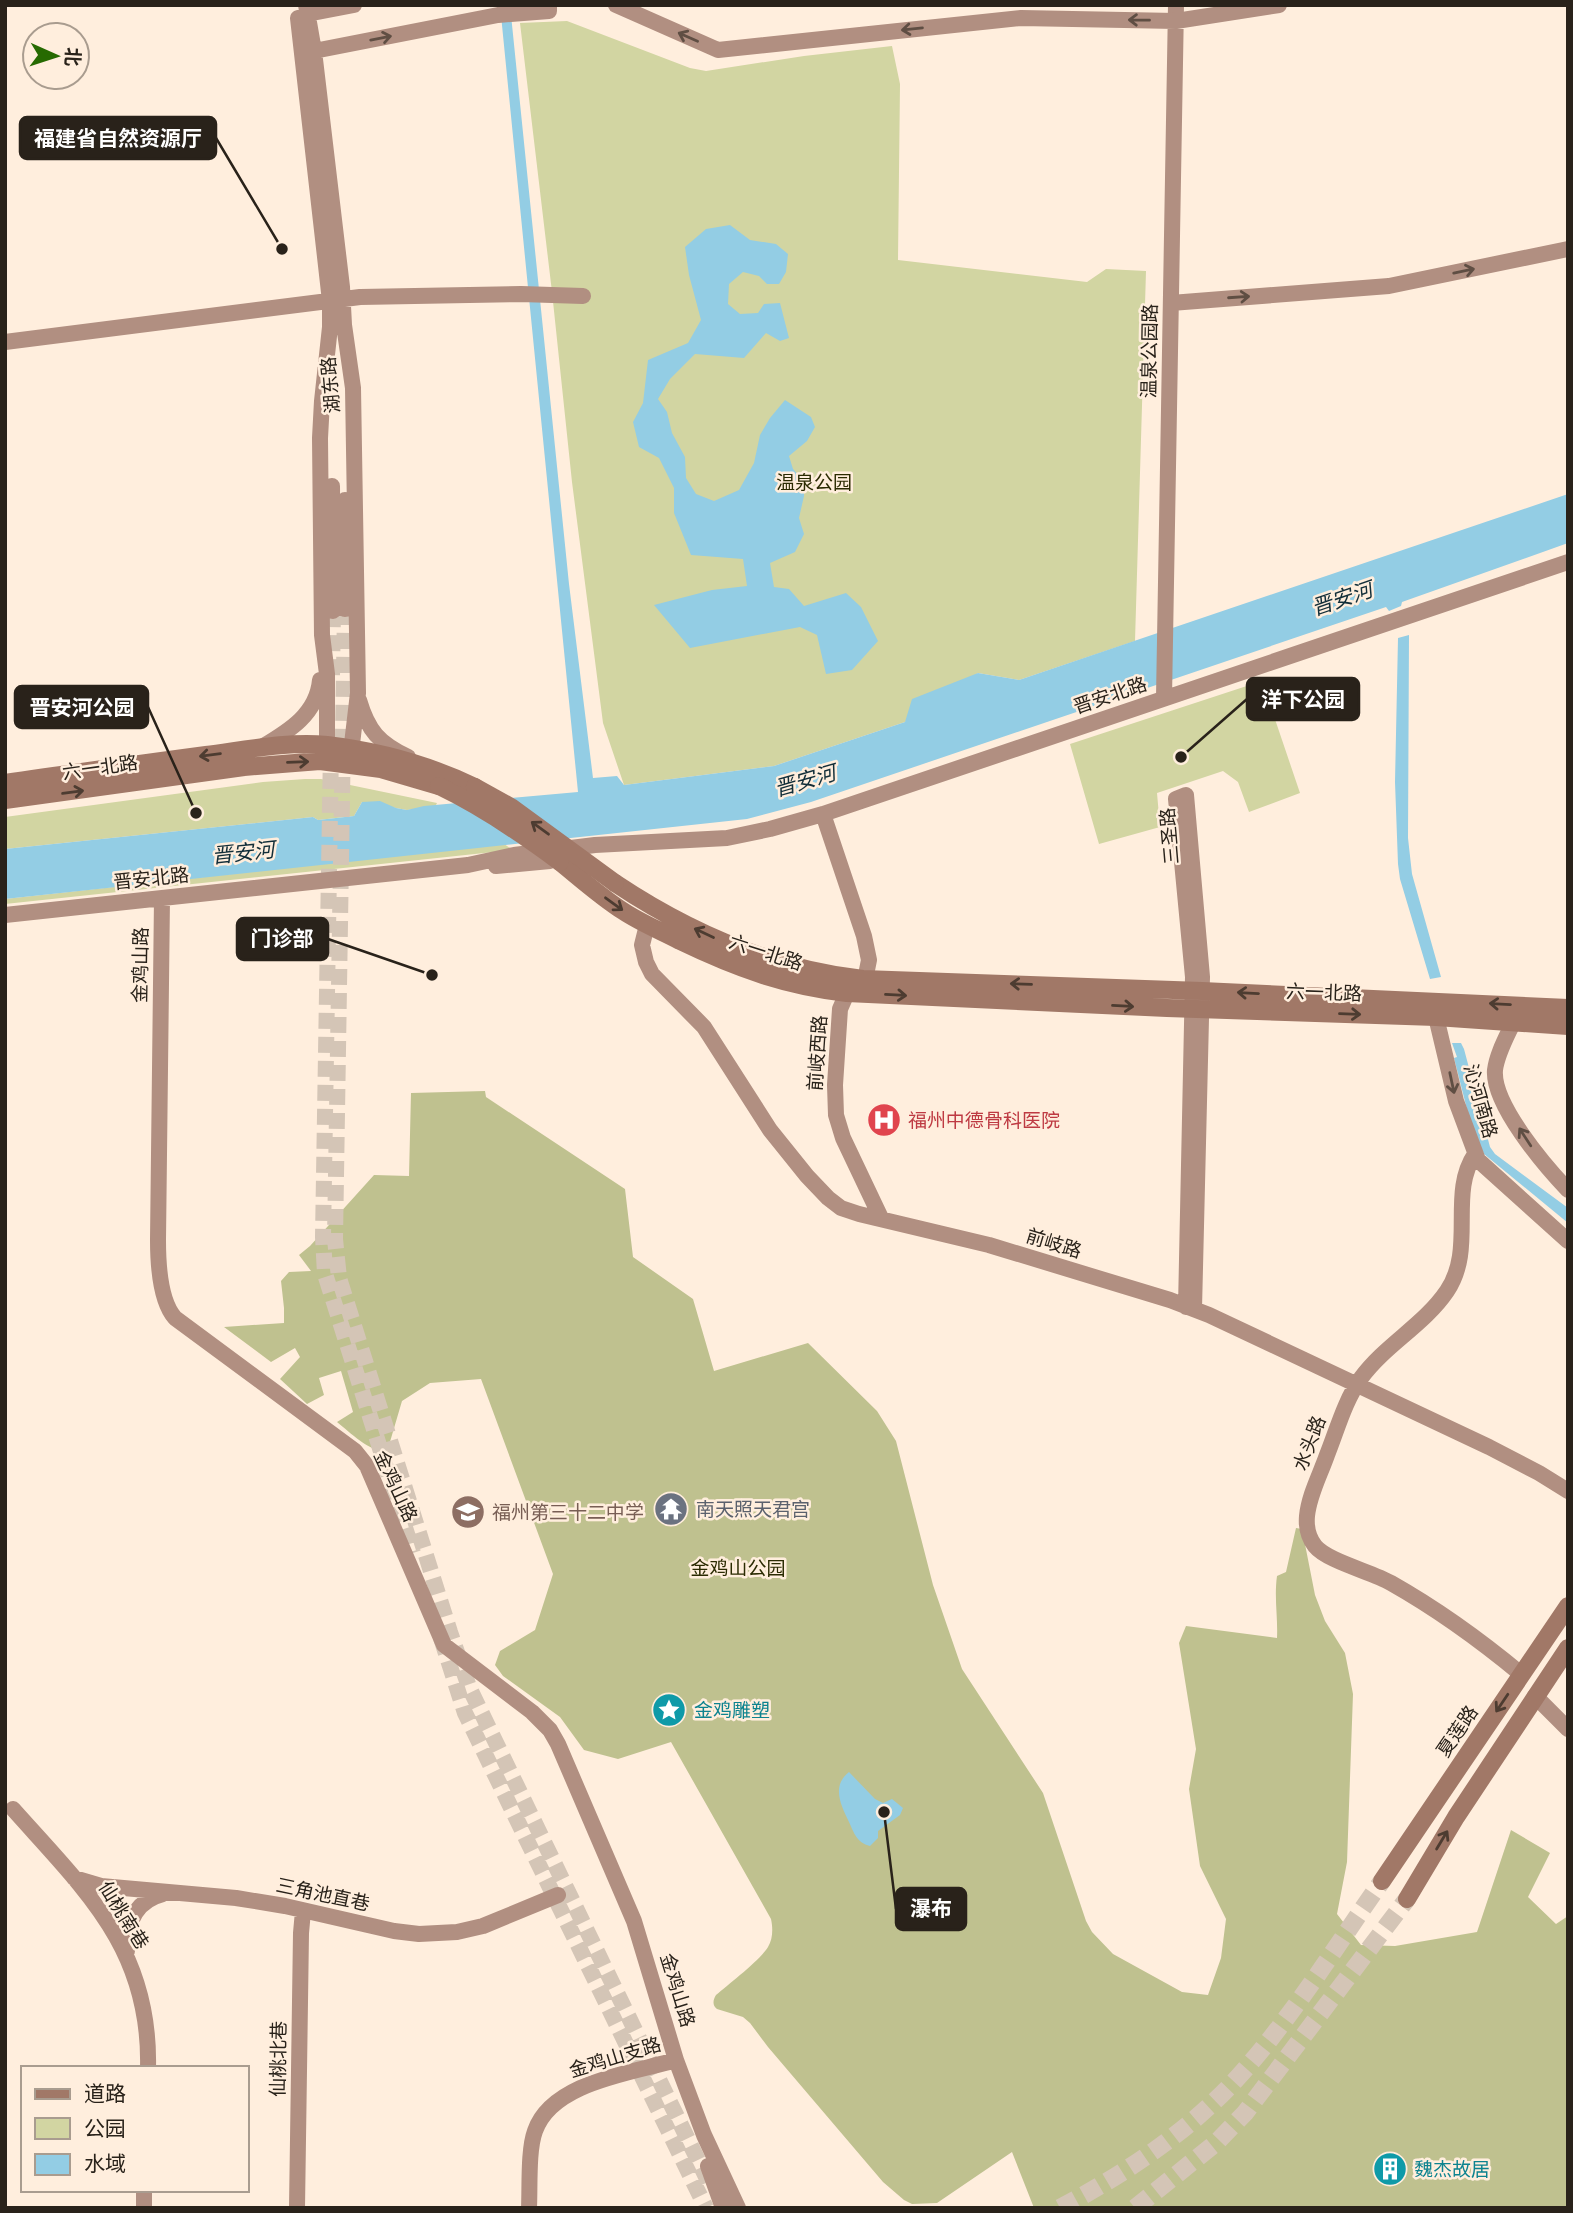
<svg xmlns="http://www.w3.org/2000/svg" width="1573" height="2213" font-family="Commissioner,'Noto Sans SC',sans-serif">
  <rect width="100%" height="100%" fill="#fed"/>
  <path fill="#d2d5a2" d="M567,21L690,68L706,71L804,56L892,46L900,84L898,260L1087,282L1106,269L1146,271L1135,641L1019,680L978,673L905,722L774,766L624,785L603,723L572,482L552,292L520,23Z
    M1262,681L1300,793L1249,812L1238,782L1223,771L1157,793L1160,827L1099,844L1070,744Z
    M305,779H321L437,803L435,807L407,810L362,802L354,816L318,820L313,817L5,849V817L263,782Z
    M504,844L513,850L5,904V899Z"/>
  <path fill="#bfc18f" d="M485,1091L486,1097L625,1189L633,1257L693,1299L714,1371L808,1343L877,1411L896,1441L933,1585L962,1669L1043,1793L1086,1921L1092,1932L1113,1954L1182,1992L1208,1995L1221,1958L1226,1919L1200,1866L1189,1789L1196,1749L1179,1643L1186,1626L1277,1638C1278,1617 1274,1598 1277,1576L1286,1572L1296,1528L1302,1529L1315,1595L1325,1621L1345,1653L1353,1694L1347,1862L1337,1914L1361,1945L1395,1946L1477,1932L1511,1830L1550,1853L1528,1897L1556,1924L1568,1916V2208H1034L1012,2152L937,2203L912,2204L904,2200L883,2182L768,2047L750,2023L743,2017L717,2009C712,2005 713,2000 716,1995C729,1984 761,1959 768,1947C773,1939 773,1928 771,1919L671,1742L618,1759L584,1750L560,1717L503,1676L495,1665L500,1651L535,1630L553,1574L481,1379L430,1383L402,1401L387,1452C368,1451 351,1433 337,1422L353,1412L341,1371L319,1378L324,1395L307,1404L280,1379L300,1357L295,1348L271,1362L224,1327L284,1323V1308L281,1281L289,1272L311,1271L299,1255L310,1246L374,1175L409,1176L411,1093Z"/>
  <path fill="#93cde4" d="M500,5H510L569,584L593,778L617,776L624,785L774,766L905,722L912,699L978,673L1019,680L1568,494V543L1402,602L1401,606L1389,611L1386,607L811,802L747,819L5,899V849L313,817L318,820L354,816L362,802L380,801L396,808L407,810L424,806L578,792Z
    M730,225L750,240L776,244L788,254L786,272L779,284H767L759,276L743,272L729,284L728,304L740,314L758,313L764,304L780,303L789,338L780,341L766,333L744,358L695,354L670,379L658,399L667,412L672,433L685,457L686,478L696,494L714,501L739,490L754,463L760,435L770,418L785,400L811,417L815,427L807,441L789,456L793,469L804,481V496L799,518L804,534L795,552L770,563L774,587L789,589L804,606L846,593L861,607L878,641L852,670L826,674L817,635L800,627L690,648L654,605L712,590L747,586L743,559L691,555L674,513V488L659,458L639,447L633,422L643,403L648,360L688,343L701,320L689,275L685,247L706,229Z
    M1409,635L1408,838L1412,874L1441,977L1430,979L1400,879L1398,864L1395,782L1398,638Z
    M1452,1043H1461L1464,1049L1490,1147L1495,1154L1568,1208V1223L1484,1154L1472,1129L1454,1058L1457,1057Z
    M849,1772L875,1799L883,1803L892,1799L903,1808L900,1815L878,1831V1838L870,1846C857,1843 854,1833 849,1822C841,1805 831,1786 849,1772Z"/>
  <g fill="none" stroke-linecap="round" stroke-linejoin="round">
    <path stroke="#d4c5b6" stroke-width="16" stroke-dasharray="16 8" stroke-linecap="butt" d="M345,609L335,1239L339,1278L450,1632L469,1687L709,2183
      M332,675L333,611
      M331,749L323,1237L325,1274L413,1553
      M441,1638L465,1713L706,2208"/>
    <path stroke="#d4c5b6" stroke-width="18" stroke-dasharray="18 9" stroke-linecap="butt" d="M1060,2208C1126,2173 1190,2131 1240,2075C1293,2016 1336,1946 1382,1881
      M1135,2208L1217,2142L1245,2113L1407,1899"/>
    <path stroke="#b18f81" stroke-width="16" d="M306,5L314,51L342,287L344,325L353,388L358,693L350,761
      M616,5L718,50L1021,18L1176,21L1279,5
      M307,14L354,5
      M298,18L330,301V327L322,401L320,438L322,635L327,674V756
      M314,51L498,15L549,11V5
      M1171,303L1389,286L1568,249
      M5,342L360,297L521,294L583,296
      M332,486L333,611
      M345,500V609
      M1164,698L1176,5
      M359,700C368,731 379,743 408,757
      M262,747C289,731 317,714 320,680
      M823,814L864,936L869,960L866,975L847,993L840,1009L835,1085L836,1115L843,1138L881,1218
      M496,866L550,861
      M162,898L158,1240C158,1262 160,1301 175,1318L355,1451L367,1466L444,1645L532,1712L550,1730L558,1744L634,1921L676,2060L704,2135L738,2208
      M5,915L468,865L514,855L595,845L727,838L770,829L823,814L1568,562
      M647,925L642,945L646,962L652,974L704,1027L770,1130L807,1176L828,1198L841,1208L859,1214L989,1245L1170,1300L1209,1315L1489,1447L1539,1473L1568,1491
      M1436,1017L1456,1101L1478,1160L1568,1241
      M1513,1023C1506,1038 1497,1054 1495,1070C1492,1104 1545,1166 1568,1190
      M1475,1154C1448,1194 1476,1248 1447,1291C1424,1325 1385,1345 1361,1378C1345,1400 1337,1430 1327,1455C1320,1475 1309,1495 1307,1516C1306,1527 1308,1537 1315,1546C1327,1561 1372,1572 1391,1583C1437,1609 1480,1640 1521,1674
      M1186,1307L1193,977L1176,799L1186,795L1202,977L1194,1309
      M1535,1696L1568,1729
      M13,1809C86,1891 151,1949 148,2068
      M74,1878L101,1886L236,1898L285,1906L394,1931L419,1934L457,1932L483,1926L558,1895
      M127,1951C126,1923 135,1901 163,1894
      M708,2166L723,2208
      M144,2208V2190
      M297,2208L301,1933L303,1911
      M529,2208C530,2186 528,2150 535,2131C552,2082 632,2073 676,2060"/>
    <path stroke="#a17867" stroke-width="18" d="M5,783C72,773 139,764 206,755C245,750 288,741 327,745C378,751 429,765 475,787
      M5,800L244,767L320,761L381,769L439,786
      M560,862C581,879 601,897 623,911C641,923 661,931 680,941C736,968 785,986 847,993L1167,1008L1436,1017L1568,1026
      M615,883C690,933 774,969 863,979L1202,991L1568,1008
      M1382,1881L1568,1606
      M1407,1899L1456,1817L1568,1648"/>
    <path stroke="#a17867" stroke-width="18" d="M439,786C483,807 521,833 560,862
      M475,787L511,807L615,883"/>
  </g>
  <defs><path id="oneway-shaft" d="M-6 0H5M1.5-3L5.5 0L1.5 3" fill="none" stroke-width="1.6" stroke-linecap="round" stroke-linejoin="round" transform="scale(1.75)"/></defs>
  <g stroke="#5f4e43">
    <use href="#oneway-shaft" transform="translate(1139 20) rotate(-179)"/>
    <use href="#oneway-shaft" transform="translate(912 29) rotate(174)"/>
    <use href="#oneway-shaft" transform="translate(688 37) rotate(-156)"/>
    <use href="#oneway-shaft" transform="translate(381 38) rotate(-11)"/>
    <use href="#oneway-shaft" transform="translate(1464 271) rotate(-12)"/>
    <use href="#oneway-shaft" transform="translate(1239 297) rotate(-4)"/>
    <use href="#oneway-shaft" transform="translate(1452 1083) rotate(78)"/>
    <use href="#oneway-shaft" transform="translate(1525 1137) rotate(-123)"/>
  </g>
  <g stroke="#4d3c31">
    <use href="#oneway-shaft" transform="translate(210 755) rotate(173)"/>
    <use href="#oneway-shaft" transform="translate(298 762) rotate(-2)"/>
    <use href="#oneway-shaft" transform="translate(73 792) rotate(-8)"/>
    <use href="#oneway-shaft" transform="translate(540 828) rotate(-144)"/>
    <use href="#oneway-shaft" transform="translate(614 904) rotate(36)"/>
    <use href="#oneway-shaft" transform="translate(704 933) rotate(-155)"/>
    <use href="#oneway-shaft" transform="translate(1021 984) rotate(-178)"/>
    <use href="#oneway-shaft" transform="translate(1248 993) rotate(-177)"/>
    <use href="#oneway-shaft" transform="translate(896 995) rotate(3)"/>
    <use href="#oneway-shaft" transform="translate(1500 1004) rotate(-177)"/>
    <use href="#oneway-shaft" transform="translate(1123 1006) rotate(3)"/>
    <use href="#oneway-shaft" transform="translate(1350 1014) rotate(2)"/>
    <use href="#oneway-shaft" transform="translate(1502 1703) rotate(124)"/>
    <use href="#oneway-shaft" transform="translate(1442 1840) rotate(-59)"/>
  </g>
  <defs>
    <g id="hospital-disc" transform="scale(1.75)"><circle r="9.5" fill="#e0444e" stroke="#fed"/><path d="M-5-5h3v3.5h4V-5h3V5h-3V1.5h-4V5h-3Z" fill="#fff"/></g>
    <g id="temple-disc" transform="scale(1.75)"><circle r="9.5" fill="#6b7280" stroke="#fed"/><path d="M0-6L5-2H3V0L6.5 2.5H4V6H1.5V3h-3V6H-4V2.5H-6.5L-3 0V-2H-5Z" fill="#fff"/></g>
    <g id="school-disc" transform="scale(1.75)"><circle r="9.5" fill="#8d6e63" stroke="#fed"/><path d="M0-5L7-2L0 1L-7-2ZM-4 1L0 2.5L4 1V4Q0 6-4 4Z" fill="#fff"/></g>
    <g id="sight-disc" transform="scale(1.75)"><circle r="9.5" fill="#0f9aa8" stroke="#fed"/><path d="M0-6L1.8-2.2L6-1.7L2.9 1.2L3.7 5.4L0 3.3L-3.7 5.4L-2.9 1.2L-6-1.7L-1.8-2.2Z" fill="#fff"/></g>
    <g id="building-disc" transform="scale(1.75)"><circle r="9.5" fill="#0f9aa8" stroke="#fed"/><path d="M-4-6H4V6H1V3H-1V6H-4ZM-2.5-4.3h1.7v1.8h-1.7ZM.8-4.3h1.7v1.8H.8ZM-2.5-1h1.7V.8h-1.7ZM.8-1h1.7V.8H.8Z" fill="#fff"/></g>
  </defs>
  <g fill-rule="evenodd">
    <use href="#hospital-disc" x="884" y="1120"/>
    <use href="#temple-disc" x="671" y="1509"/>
    <use href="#school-disc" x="468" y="1512"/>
    <use href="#sight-disc" x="669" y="1710"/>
    <use href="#building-disc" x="1390" y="2169"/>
  </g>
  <g text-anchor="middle" stroke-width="5" stroke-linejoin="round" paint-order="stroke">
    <g font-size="19" fill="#29221a" stroke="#fed">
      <text transform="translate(1149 351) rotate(-89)" y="7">温泉公园路</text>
      <text transform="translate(330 385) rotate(-95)" y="7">湖东路</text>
      <text transform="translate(1110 695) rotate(-19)" y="7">晋安北路</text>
      <text transform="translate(100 767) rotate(-8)" y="7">六一北路</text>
      <text transform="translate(1169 836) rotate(-95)" y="7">三圣路</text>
      <text transform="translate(151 878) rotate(-6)" y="7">晋安北路</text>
      <text transform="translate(766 952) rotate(18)" y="7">六一北路</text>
      <text transform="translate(140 965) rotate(-89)" y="7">金鸡山路</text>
      <text transform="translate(1324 992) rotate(2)" y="7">六一北路</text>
      <text transform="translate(817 1053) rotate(-86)" y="7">前岐西路</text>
      <text transform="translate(1481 1101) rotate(74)" y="7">沁河南路</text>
      <text transform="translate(1054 1243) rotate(17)" y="7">前岐路</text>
      <text transform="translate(1309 1443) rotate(-69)" y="7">水头路</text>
      <text transform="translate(396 1486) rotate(65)" y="7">金鸡山路</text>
      <text transform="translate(1457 1731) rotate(-56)" y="7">夏莲路</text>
      <text transform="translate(323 1894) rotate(12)" y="7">三角池直巷</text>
      <text transform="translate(124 1915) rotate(58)" y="7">仙桃南巷</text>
      <text transform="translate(678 1990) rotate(73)" y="7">金鸡山路</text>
      <text transform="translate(615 2057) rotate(-17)" y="7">金鸡山支路</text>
      <text transform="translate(278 2059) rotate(-89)" y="7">仙桃北巷</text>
    </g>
    <g font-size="19" fill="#2b2b02" stroke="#fed">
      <text x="814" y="489">温泉公园</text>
      <text x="738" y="1575">金鸡山公园</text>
    </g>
    <g font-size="19" fill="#be3a42" stroke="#fed" text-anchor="start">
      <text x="908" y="1127">福州中德骨科医院</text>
    </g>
    <g font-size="19" fill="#5b616d" stroke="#fed" text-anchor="start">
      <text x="696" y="1516">南天照天君宫</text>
    </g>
    <g font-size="19" fill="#785e54" stroke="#fed" text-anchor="start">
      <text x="492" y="1519">福州第三十二中学</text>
    </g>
    <g font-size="19" fill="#0d838f" stroke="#fed" text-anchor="start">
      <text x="694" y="1717">金鸡雕塑</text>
      <text x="1414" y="2176">魏杰故居</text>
    </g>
    <g font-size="21" font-style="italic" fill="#122e39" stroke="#fed">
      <text transform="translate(1342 599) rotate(-19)" y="7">晋安河</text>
      <text transform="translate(805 781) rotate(-16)" y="7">晋安河</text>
      <text transform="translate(243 853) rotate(-6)" y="7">晋安河</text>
    </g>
  </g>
  <path fill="none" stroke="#29221a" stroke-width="2.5" d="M282 249L216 138M1181 757L1247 699M196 813L148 707M432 975L328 939M884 1812L896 1909"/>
  <g fill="#29221a" stroke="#fed" stroke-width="2.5">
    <circle cx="282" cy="249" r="7"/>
    <circle cx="1181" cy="757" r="7"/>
    <circle cx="196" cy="813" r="7"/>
    <circle cx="432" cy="975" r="7"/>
    <circle cx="884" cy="1812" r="7"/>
  </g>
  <g fill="#29221a" stroke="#29221a" stroke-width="2.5">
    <rect x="20" y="117" width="196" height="42" rx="7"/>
    <rect x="1247" y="678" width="112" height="42" rx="7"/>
    <rect x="15" y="686" width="133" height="42" rx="7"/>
    <rect x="237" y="918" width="91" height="42" rx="7"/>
    <rect x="896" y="1888" width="70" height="42" rx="7"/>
  </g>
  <g font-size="21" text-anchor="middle" font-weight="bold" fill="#fff">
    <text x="118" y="146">福建省自然资源厅</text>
    <text x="1303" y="707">洋下公园</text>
    <text x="82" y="715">晋安河公园</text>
    <text x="282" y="946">门诊部</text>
    <text x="931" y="1916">瀑布</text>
  </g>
  <rect width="1573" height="2213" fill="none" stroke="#29221a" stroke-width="14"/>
  <rect x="21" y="2066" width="228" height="126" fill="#ffeedd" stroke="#a99c8f" stroke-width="2"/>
  <rect x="35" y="2089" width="35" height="10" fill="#a17867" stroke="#a99c8f" stroke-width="2"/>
  <text x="84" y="2101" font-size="21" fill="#29221a">道路</text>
  <rect x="35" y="2118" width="35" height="21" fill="#d2d5a2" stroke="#a99c8f" stroke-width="2"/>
  <text x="84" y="2136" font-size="21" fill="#29221a">公园</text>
  <rect x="35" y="2154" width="35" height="21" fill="#93cde4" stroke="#a99c8f" stroke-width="2"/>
  <text x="84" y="2171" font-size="21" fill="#29221a">水域</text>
  <g transform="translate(56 56) rotate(93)"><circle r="33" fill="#ffeedd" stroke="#a99c8f" stroke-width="2"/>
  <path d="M0-5L12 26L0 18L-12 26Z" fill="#266a01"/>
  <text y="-10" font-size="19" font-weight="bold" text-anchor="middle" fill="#29221a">北</text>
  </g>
</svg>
